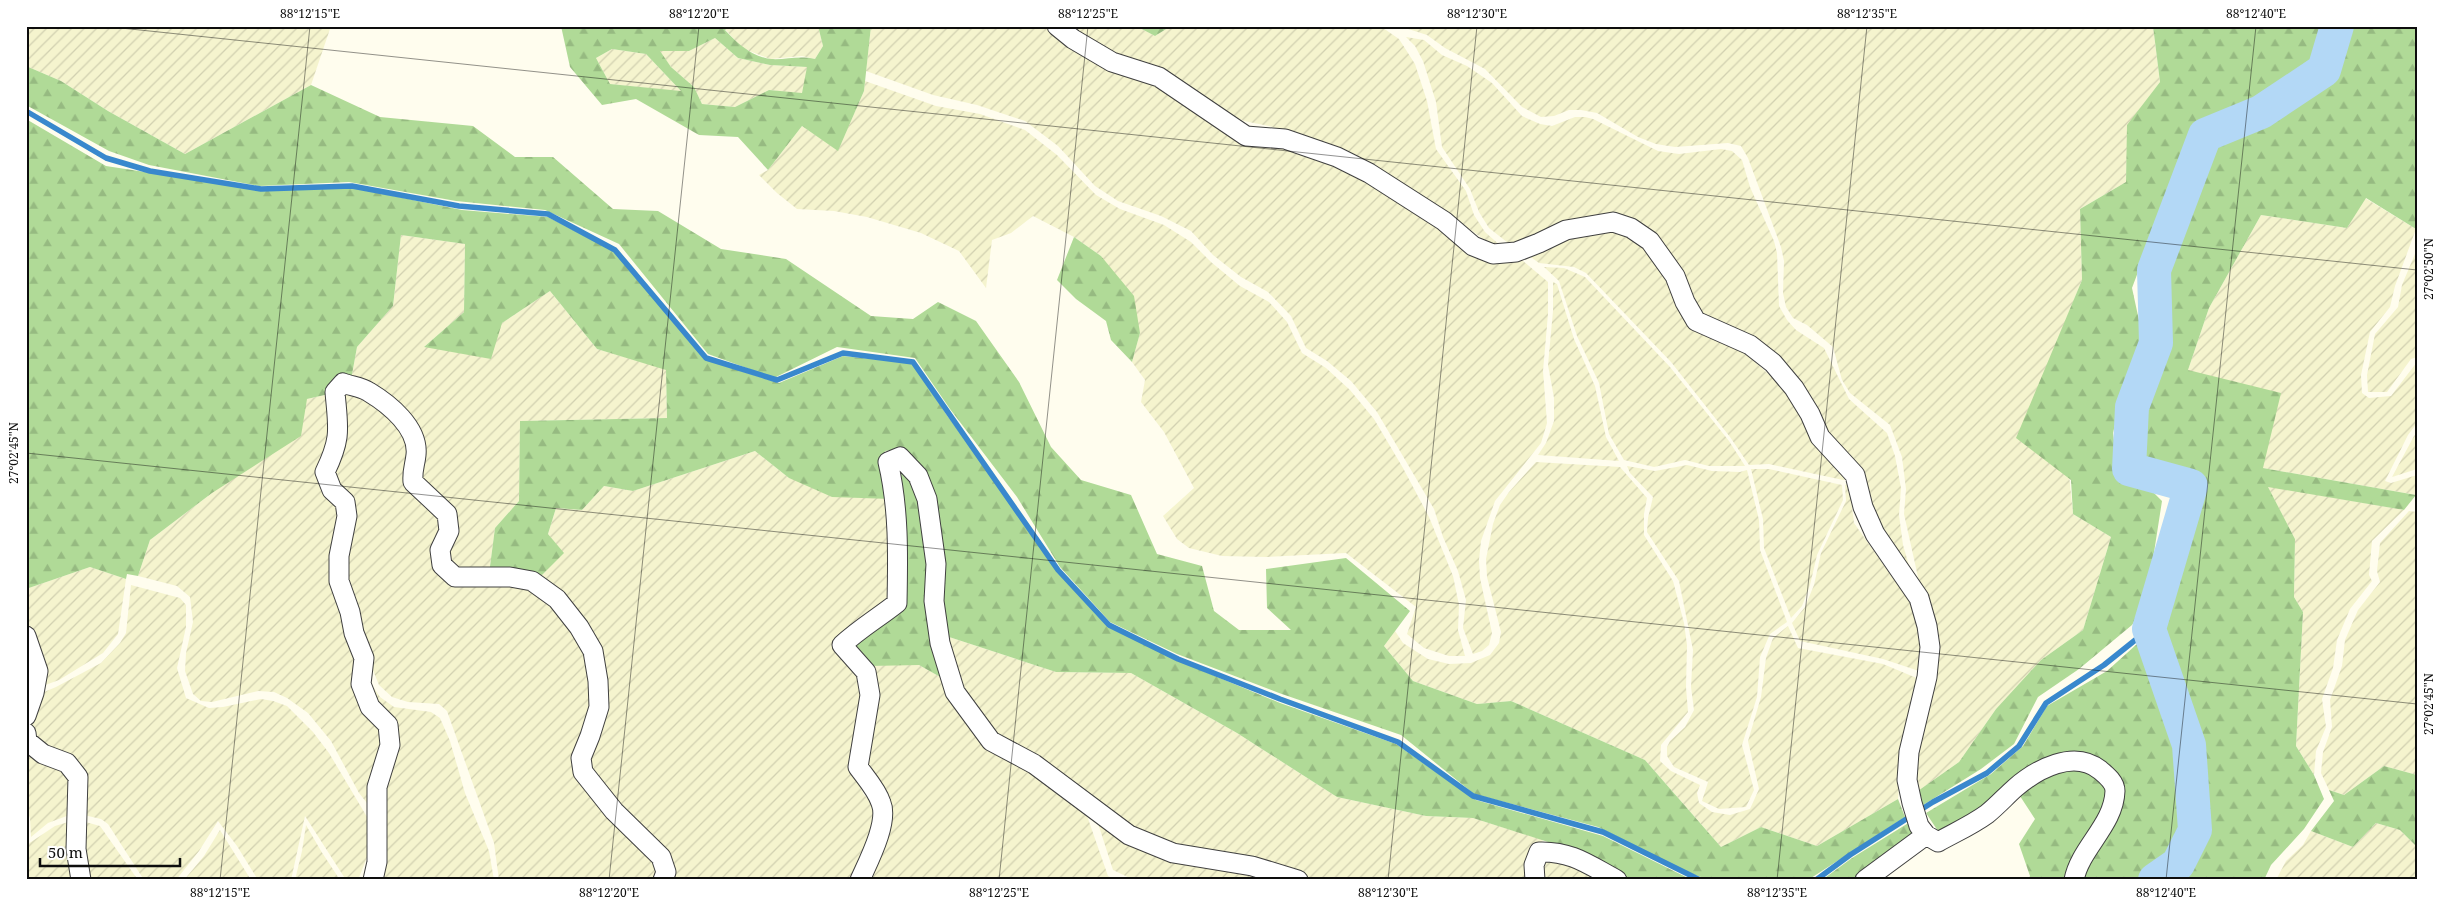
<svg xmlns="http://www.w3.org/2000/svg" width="2443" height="906" font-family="'Noto Serif',serif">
  <defs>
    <pattern id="farmland-furrows" width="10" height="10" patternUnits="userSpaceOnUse" patternTransform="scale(1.25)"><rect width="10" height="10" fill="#f5f4ce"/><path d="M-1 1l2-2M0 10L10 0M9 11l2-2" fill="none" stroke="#d1d0b0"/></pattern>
    <pattern id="forest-firs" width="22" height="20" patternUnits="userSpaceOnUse" patternTransform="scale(1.25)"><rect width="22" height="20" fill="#b0da97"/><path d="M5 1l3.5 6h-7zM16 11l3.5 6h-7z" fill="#96ba81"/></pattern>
  </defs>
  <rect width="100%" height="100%" fill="#fffdee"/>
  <path fill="url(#farmland-furrows)" d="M26,26H331L311,85L185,154L108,111L61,81L26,66Z
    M730,26H818L823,46L815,59L802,56L770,59L742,48L725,29Z
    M871,26H1048L1075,49L1159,84L1277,144L1344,165L1439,223L1517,256L1548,282V314L1543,371L1547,423L1541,443L1495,501L1481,541L1479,560L1480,578L1492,633L1489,645L1482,651L1473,654L1463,628L1466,600L1458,571L1443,537L1434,509L1377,412L1351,381L1327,361L1306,348L1291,316L1268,292L1241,277L1213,255L1191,231L1161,216L1118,201L1095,186L1058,146L1025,121L977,105L933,95L866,71Z
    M1067,26H1136L1155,36L1171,26H1379L1386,30L1399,39L1415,64L1427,101L1436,149L1466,191L1474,215L1485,232L1502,247L1490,244L1449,214L1377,167L1350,152L1269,126L1244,121L1098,46Z
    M1399,26H2153L2160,82L2128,125L2126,182L2080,209L2082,280L2056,344L2073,514L2111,537L2083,630L2041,660L1996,709L1959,762L1915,793L1914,772L1925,712L1922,595L1904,514L1906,489L1902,457L1890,425L1850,393L1842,380L1833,347L1807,325L1793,318L1786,307L1783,293L1784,261L1781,247L1748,158L1741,146L1728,143L1675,147L1656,144L1638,137L1597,113L1581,110H1569L1554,116L1541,117L1522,107L1485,69L1445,48L1427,35Z
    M1406,37L1424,40L1442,55L1467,66L1492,83L1522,116L1540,124L1552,126L1575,117H1585L1593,119L1658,151L1679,154L1721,149L1732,151L1742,160L1750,187L1774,241L1777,253L1779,306L1787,320L1796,330L1824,348L1849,399L1887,433L1895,456L1901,488L1899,515L1903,545L1913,579L1803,393L1700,318L1678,275L1604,215L1586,217L1568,223L1512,246L1489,228L1479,212L1470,189L1442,147L1436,102L1423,61L1415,46Z
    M715,38L738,58L770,65L808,67L802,94L769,90L735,107L702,104L694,87L671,67L659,51H689Z
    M612,49L646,54L682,92L610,84L596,58Z
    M865,81L936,106L980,114L1025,130L1057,155L1096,195L1120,209L1164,225L1191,242L1211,262L1240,286L1269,302L1287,322L1302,353L1326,368L1350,390L1374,419L1403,468L1429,517L1453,576L1459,605L1458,630L1465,656H1449L1424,648L1407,634L1416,607L1346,553L1267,557L1222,556L1189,548L1177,539L1163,516L1194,488L1164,432L1141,402L1145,380L1132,362L1140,333L1101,256L1074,237L1033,216L1011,233L992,240L986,288L959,251L921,233L867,217L834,211L797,209L777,193L759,175L768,170L802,126L838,150L864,91Z
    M2365,198L2416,229L2395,286L2390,307L2370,332L2361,375L2362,393L2369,398L2391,396L2417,362V423L2408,435L2385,481L2391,483L2417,475L2416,495L2263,468L2188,370L2209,308L2261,215L2347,228Z
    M1608,230L1631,237L1643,246L1663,272L1671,288L1783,387L1847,479L1843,480L1769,464L1749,465L1730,437L1671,362L1586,273L1574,267L1539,263L1528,255L1575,237Z
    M401,235L465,244L464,312L424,347L502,323L550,291L597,349L666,369L667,418L520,421L519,501L495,528L489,574L456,573L443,558L453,533L418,479L420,449L351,380L357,347L393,306Z
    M2417,249V357L2411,359L2387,392H2368L2367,375L2375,334L2398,307L2402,285Z
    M1544,267L1564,268L1585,277L1670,367L1729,441L1745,466H1709L1685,460L1654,467L1624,460L1609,434L1599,383L1577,336L1559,281Z
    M1553,282L1557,284L1574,339L1595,386L1606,437L1619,461L1538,455L1546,443L1554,421V398L1548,365L1553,311Z
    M342,390H357L412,438L409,480L445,526L435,556L484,581L539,590L589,647L595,687L578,753L657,861L656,880H499L494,843L447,711L439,704L408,702L392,697L379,685L357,631L343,555L333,483Z
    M329,394L330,454L342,505L336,557L384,730L374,812L359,793L331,741L308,713L287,698L274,692L258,691L212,702L201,701L193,694L185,671L186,653L193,622L190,597L177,586L138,576L150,540L212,493L307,399Z
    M2417,433V469L2392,477L2414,436Z
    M755,451L789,478L891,499L894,601L838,637L832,646L854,670L862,687L856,777L864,795L877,807L876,824L852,880H667L593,777L589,757L603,676L552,585L542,575L563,553L548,534L556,508L582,510L604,486L633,491Z
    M1536,462L1620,467L1647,498L1644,514V535L1673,581L1684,623L1687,645L1686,687L1688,712L1661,745L1660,761L1671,771L1700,785L1697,793L1699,803L1712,812L1730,815L1750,809L1759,789L1748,741L1761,697L1766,658L1773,638L1788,626L1798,648L1883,664L1919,679L1900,774L1898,799L1817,846L1761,827L1721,847L1645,760L1511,701L1477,704L1413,681L1384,646L1395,631L1403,643L1428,659L1449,664L1471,663L1490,655L1499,643L1501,632L1487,577L1486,559L1493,524L1500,505L1509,492Z
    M1687,465L1712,471L1740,472L1747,470L1759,520L1760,550L1787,622L1770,634L1760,657L1757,697L1742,745L1754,790L1746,807L1719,809L1702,801L1708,782L1674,767L1667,756V747L1670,741L1685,727L1694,710L1691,687L1693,650L1679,581L1647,532L1648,518L1653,497L1630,473L1627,466L1655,471Z
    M1751,469H1769L1842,485L1843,500L1817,555L1810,585L1802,606L1791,618L1764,548L1763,519Z
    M1849,483L1854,523L1916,611L1923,639L1919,671L1883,659L1800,641L1792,623L1805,607L1814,585L1821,553L1846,501L1845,485Z
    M2267,486L2404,510L2372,541L2369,575L2372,581L2350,609L2337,640L2333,668L2322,699L2326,727L2316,751L2314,775L2296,746L2303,612L2294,597L2295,539Z
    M2409,511L2417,512V775L2384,766L2344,795L2329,790L2321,773L2323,752L2332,727L2330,700L2342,666L2345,640L2358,610L2380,582L2377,571L2380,543Z
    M90,567L126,579L118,634L103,653L59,680L37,688L38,647L26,621V589Z
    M131,585L180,598L186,605V627L177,668L186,698L209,708L223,707L261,699L273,701L287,706L313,732L329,753L373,827L375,837L358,880H346L305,816L291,880H258L237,846L218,821L199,851L176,880H144L108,824L101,819L84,815L86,775L31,734L30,720L37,695L56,687L101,663L120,643L126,633Z
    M943,635L1056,672L1131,673L1237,733L1337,797L1426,816L1473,818L1543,840L1533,854L1530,880H1306L1150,839L994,736L958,689Z
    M899,664L919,665L942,678L955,699L1085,810L1108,876L1116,880H863L885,838L865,769L869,666Z
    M366,676L380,697L394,707L431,712L440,718L450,741L465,793L489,851L494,880H382L386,780L376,702Z
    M26,744L71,775L72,814L48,823L31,837L30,818L26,807Z
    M1095,814L1130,838L1285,880H1134L1113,870Z
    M75,820L78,880H26V837L28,844L55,826Z
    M82,821L100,826L138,880H85Z
    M2376,823L2400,830L2417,847V880H2276L2286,861L2303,845L2311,831L2353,847Z
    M306,825L321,851L340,880H295L302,851Z
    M220,830L251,880H184L204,856Z
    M1543,856L1608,880H1540Z"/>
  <path fill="url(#forest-firs)" fill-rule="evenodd" d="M561,26H730L725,30C737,43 752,57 771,59C786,60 799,55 815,59L823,46L818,26H871L864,91L838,151L802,126L768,170L738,137L699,135L636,99L602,105L570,67ZM715,38L738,58L770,65L807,67L802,93L769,90L735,107L702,104L694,87L671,67L660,51H689ZM612,49L646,54L681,91L610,84L596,58Z
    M1136,26H1171L1155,36Z
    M2153,26H2323L2322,45L2314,66L2216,117L2195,132L2176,171L2132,288L2140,325L2141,352L2129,386L2119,408L2113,433L2116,456L2125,476L2151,490L2162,501L2146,604L2132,625L2079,669L2038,697L2014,744L1981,769L1920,807L1915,793L1959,762L1996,709L2041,660L2083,630L2111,537L2073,514L2071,480L2016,438L2082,280L2080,209L2126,182L2127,125L2160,82Z
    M2352,26H2411L2417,31L2416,229L2366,198L2347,228L2261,215L2209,308L2188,370L2281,393L2263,468L2416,495L2404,510L2268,487L2295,539L2294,597L2303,612L2296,746L2314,775L2324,799L2304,829L2271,865L2264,880H2166L2183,868L2200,832L2196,744L2154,629L2201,475L2141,465L2145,446L2139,406L2167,340L2163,268L2191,189L2213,146L2276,117L2314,93L2341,63Z
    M26,66L61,81L108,111L185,154L311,85L380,117L473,126L515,157H553L613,209L658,211L721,249L786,259L871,316L913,319L938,302L976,321L1019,382L1051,447L1081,480L1131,495L1157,554L1202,566L1214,611L1239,630H1291L1267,608L1266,569L1346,558L1410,611L1384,646L1413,681L1477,704L1511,701L1645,760L1721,847L1761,827L1817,846L1898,799L1905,817L1808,880H1709L1690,873L1598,827L1474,794L1401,735L1279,693L1177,654L1110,622L1060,567L1017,497L950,409L915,358L837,347L774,378L708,354L619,244L545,210L456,201L349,182L259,186L149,165L109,151L26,105Z
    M26,119L106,166L262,190L354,188L462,210L548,217L615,252L706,360L779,383L843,356L913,363L946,414L1012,504L1058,573L1110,627L1179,661L1280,703L1396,744L1476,800L1603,836L1692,880H1631L1579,852L1473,818L1426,816L1337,797L1237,733L1131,673L1056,672L943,635L938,561L903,453L892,450L885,451L883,457L891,499L832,497L789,478L755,451L633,491L604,486L582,510L556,508L548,534L564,553L542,575L526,572L489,574L495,528L519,501L520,421L667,418L666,370L597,349L550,291L502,323L491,359L424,347L464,312L465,244L401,235L393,306L357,347L351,380L329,394L307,399L301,436L212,493L150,540L138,576L127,574L126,579L90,567L26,589Z
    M1074,237L1101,256L1134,296L1140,333L1132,362L1111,340L1106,321L1076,299L1057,280Z
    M898,462L917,479L942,678L919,665L869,666L847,645L900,606Z
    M2147,635L2183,748L2189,792L2190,832L2174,862L2147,880H2080L2121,791L2083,755L1955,824L1938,831L1926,813L1991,774L2023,746L2047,706L2107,671Z
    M2075,765L2099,771L2111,798L2069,880H2028L2030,876L2019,844L2035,819L2018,793L2047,773Z
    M2384,766L2417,775V847L2400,830L2376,823L2353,847L2311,831L2334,801L2329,790L2344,795Z
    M1910,822L1916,835L1852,880H1822L1852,858Z"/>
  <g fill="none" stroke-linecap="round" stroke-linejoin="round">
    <path stroke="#3988cd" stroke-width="5.5" d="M26,111L106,158L150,171L261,189L352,186L459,206L548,214L615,250L706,358L777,380L843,353L913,362L1058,570L1109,625L1178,659L1280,699L1398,742L1473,796L1603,832L1700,880
      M1816,880L1850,855L1933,802L1987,773L2019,746L2046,703L2104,665L2149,629"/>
    <path stroke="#b3d8f6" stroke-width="34" d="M2155,880L2178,864L2195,830L2189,745L2149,629L2191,486L2129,469L2132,407L2156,343L2154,270L2205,135L2261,112L2324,70L2337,26"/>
    <g stroke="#404040" stroke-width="21">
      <path id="street" d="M1057,26L1073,39L1112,62L1159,77L1246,136L1285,139L1337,157L1369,173L1444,221L1473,246L1493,254L1516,252L1539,243L1566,230L1613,222L1631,228L1650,241L1675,276L1685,302L1696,321L1750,345L1773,363L1794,388L1810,414L1820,437L1855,475L1863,507L1875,534L1919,598L1927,626L1930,647L1927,677L1909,752L1907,780L1912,803L1919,826L1926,835L1938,842C1954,833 1972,825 1987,814C1997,806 2006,796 2015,788C2037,769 2074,749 2100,770C2106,775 2115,782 2115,791C2114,825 2080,848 2074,880
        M26,636L38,671L34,693L26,716
        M26,733L27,741L43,754L67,763L78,777L76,849L81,880
        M373,880L377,862V787L390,745L388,725L370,707L361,684L364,658L354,633L350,612L339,581V556L347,516L345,502L332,490L325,472C342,437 338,428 335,392L343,383C351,386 362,387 369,392C389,404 419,428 416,455C415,465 412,470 413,482L447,514L449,531L440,550L442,565L455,577H510L532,581L557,599L579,627L593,651L598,681L599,707L590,736L581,758L583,772L614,811L661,857L666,872L663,880
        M860,880C868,862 889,822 881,803C877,790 866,778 858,767L870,695L866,672L842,645C859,629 878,618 897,603C898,556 899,508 888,462L900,457L918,476L927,499L936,564L934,601L940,643L955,692L991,741L1034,764L1129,835L1173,853L1252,866L1298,880
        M1535,880L1534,865L1539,852C1572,851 1589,865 1617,880
        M1865,880L1926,835"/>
    </g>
    <use href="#street" stroke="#fff" stroke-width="19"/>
  </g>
  <path fill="none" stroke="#0d0d0d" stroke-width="1" stroke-opacity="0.45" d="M102,26L2417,270M26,453L2417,704M220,880L310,26M609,880L699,26M999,880L1088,26M1388,880L1477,26M1777,880L1867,26M2166,880L2256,26"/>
  <rect width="2443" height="906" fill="none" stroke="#ffffff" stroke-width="55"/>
  <path d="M40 858v8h140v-8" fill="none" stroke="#0d0d0d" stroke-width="2.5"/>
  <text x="48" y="858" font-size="15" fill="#0d0d0d" stroke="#ffffff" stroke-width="4" paint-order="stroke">50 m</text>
  <rect x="28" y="28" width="2388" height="850" fill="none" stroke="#0d0d0d" stroke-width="2"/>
  <g font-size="12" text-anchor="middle" fill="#0d0d0d">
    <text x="310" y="18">88°12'15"E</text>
    <text x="699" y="18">88°12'20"E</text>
    <text x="1088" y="18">88°12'25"E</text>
    <text x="1477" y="18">88°12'30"E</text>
    <text x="1867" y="18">88°12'35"E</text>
    <text x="2256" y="18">88°12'40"E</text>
    <text transform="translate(2429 269) rotate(-90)" y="4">27°02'50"N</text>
    <text transform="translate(14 453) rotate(-90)" y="4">27°02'45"N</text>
    <text transform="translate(2429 704) rotate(-90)" y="4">27°02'45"N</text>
    <text x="220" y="897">88°12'15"E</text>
    <text x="609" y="897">88°12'20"E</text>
    <text x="999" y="897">88°12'25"E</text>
    <text x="1388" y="897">88°12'30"E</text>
    <text x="1777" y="897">88°12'35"E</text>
    <text x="2166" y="897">88°12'40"E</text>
  </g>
</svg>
